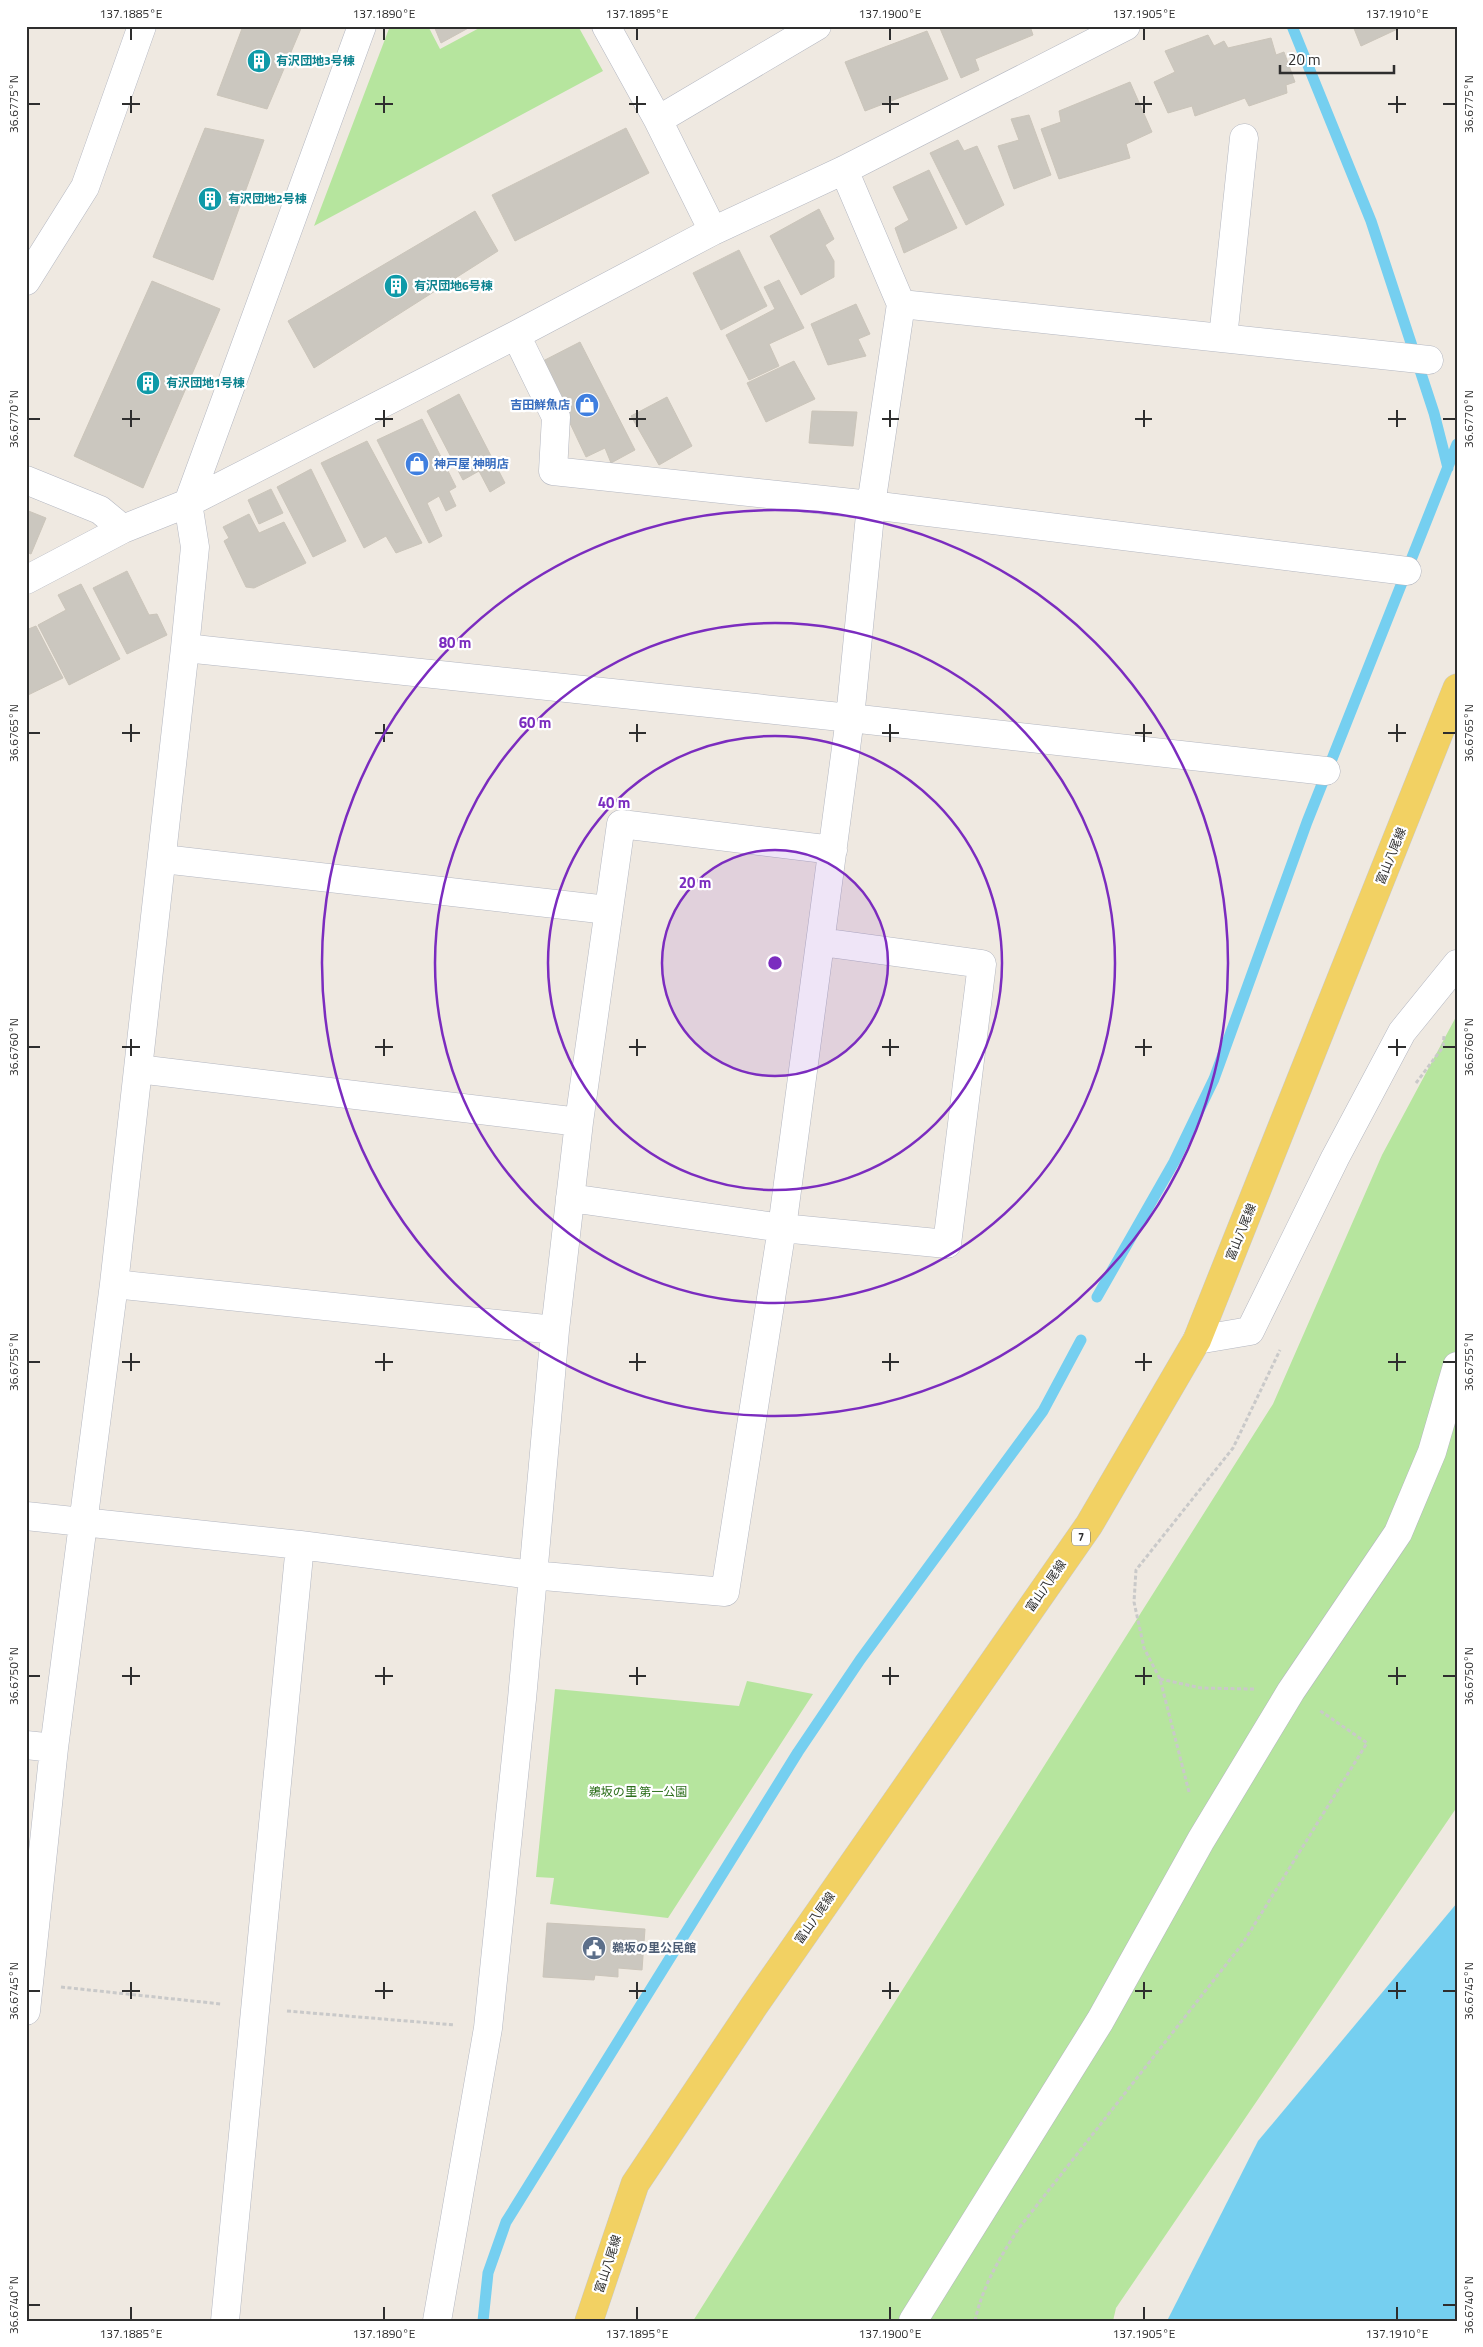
<svg xmlns="http://www.w3.org/2000/svg" width="1483" height="2347" font-family="'Titillium Web','Noto Sans JP',sans-serif">
  <rect width="100%" height="100%" fill="#efe9e1"/>
  <path fill="#b6e59e" d="M390,26H428L440,49L483,26H578L603,71L314,226Z
    M1457,1015V1807L1116,2308L1113,2321H693L1273,1404L1382,1155Z
    M747,1681L813,1694L668,1918L550,1904L554,1878L536,1877L555,1689L739,1706Z"/>
  <path fill="#75cff0" d="M1457,1903V2316L1453,2321H1167L1258,2141Z"/>
  <g fill="none" stroke-linecap="round" stroke-linejoin="round">
    <path stroke="#75cff0" stroke-width="11" d="M1292,26L1371,221L1434,413L1448,468
      M1097,1297L1174,1162L1214,1079L1307,822L1457,444
      M483,2321L488,2273L506,2222L798,1752L860,1660L1043,1411L1081,1340"/>
  </g>
  <path fill="#cbc7bf" stroke="#cbc5ba" d="M243,26H302L267,109L217,95Z
    M434,26H472L441,43Z
    M939,26H1030L1033,35L975,59L979,70L961,78Z
    M1353,26H1404L1361,46Z
    M927,31L948,79L865,111L845,62Z
    M1208,35L1214,46L1224,41L1228,48L1271,38L1276,55L1284,52L1295,82L1286,85L1287,93L1249,106L1245,98L1195,116L1192,106L1168,113L1154,82L1175,72L1165,51Z
    M1130,82L1152,132L1126,144L1130,158L1059,179L1041,129L1061,122L1059,111Z
    M1029,115L1051,175L1014,189L998,146L1019,140L1011,119Z
    M205,128L264,140L213,280L153,257Z
    M626,128L649,173L515,241L492,195Z
    M958,140L964,151L977,146L1004,205L966,225L930,153Z
    M929,170L957,228L904,253L895,228L909,220L893,187Z
    M819,209L834,239L825,245L834,261V277L801,295L770,236Z
    M475,211L498,251L314,368L288,321Z
    M739,250L767,306L721,330L693,273Z
    M779,280L804,328L769,344L779,366L749,380L726,335L775,309L764,287Z
    M152,281L220,309L143,488L74,456Z
    M856,304L870,334L858,339L866,356L828,365L811,324Z
    M580,342L635,450L611,463L605,448L586,457L541,362Z
    M794,361L815,399L766,422L747,383Z
    M459,394L505,483L490,492L479,471L463,480L427,411Z
    M667,397L692,446L659,465L631,416Z
    M812,411L857,412L853,446L809,443Z
    M422,419L456,487L449,491L456,506L446,511L439,496L427,503L442,536L429,543L377,440Z
    M367,441L422,543L396,553L386,536L364,548L321,463Z
    M311,469L346,541L313,557L277,487Z
    M271,489L283,513L259,524L248,500Z
    M26,510L46,518L31,554L26,552Z
    M249,514L259,533L284,522L306,563L254,588L246,587L224,541L229,538L223,527Z
    M127,571L149,615L157,614L167,635L127,654L93,588Z
    M81,584L120,659L69,685L38,625L66,610L58,595Z
    M36,626L63,678L28,695L26,691V630Z
    M547,1923L645,1929L642,1970L618,1968V1977L595,1975L594,1980L543,1977Z"/>
  <g fill="none" stroke-linecap="round" stroke-linejoin="round">
    <g stroke="#b4b7c1" stroke-width="29">
      <path id="minor" d="M606,26L658,120L713,231
        M658,120L817,26
        M26,281L85,187L142,26
        M901,304L1429,360
        M516,335L556,417L553,471L871,505L1407,571
        M1223,338L1244,138
        M26,480L100,510L123,529
        M26,580L123,529L188,503L516,335L713,231L844,170L1126,26
        M185,648L850,718L1326,771
        M163,859L608,910
        M138,1069L579,1122
        M570,1198L782,1228L947,1244L982,964L821,942
        M114,1284L555,1330
        M1197,1340L1250,1331L1335,1158L1402,1032L1457,964
        M26,1516L300,1545L532,1575L725,1592L782,1228L850,718L871,505L901,304L844,170
        M26,1745L54,1748
        M26,2011L54,1748L114,1284L185,648L195,547L188,503L362,26
        M225,2321L300,1545
        M437,2321L488,2028L522,1699L555,1330L579,1122L621,824L833,850
        M913,2321L1100,2021L1201,1840L1291,1691L1398,1533L1432,1452L1457,1366"/>
    </g>
    <g stroke="#c9c9c9" stroke-width="29">
      <path id="major" d="M589,2321L635,2184L754,2006L1089,1525L1197,1340L1457,688"/>
    </g>
    <path stroke="#c9c9c9" stroke-width="3" stroke-dasharray="4 2.5" stroke-linecap="butt" d="M1416,1083L1443,1047L1444,1036
      M1160,1679L1201,1688L1254,1689
      M1189,1792L1160,1679L1144,1648L1134,1602L1136,1570L1233,1448L1280,1350
      M61,1987L221,2004
      M287,2011L455,2025
      M975,2321C982,2287 1000,2257 1019,2228L1243,1943L1367,1743L1319,1710"/>
    <use href="#minor" stroke="#fff" stroke-width="28"/>
    <use href="#major" stroke="#f2d163" stroke-width="28"/>
  </g>
  <path fill="none" stroke="#2e2e2e" stroke-width="2" d="M131,28V40M384,28V40M637,28V40M890,28V40M1144,28V40M1397,28V40M131,96V113M384,96V113M637,96V113M890,96V113M1144,96V113M1397,96V113M28,104H40M122,104H140M375,104H393M629,104H646M882,104H899M1135,104H1152M1388,104H1406M1443,104H1456M131,410V427M384,410V427M637,410V427M890,410V427M1144,410V427M1397,410V427M28,419H40M122,419H140M375,419H393M629,419H646M882,419H899M1135,419H1152M1388,419H1406M1443,419H1456M131,724V742M384,724V742M637,724V742M890,724V742M1144,724V742M1397,724V742M28,733H40M122,733H140M375,733H393M629,733H646M882,733H899M1135,733H1152M1388,733H1406M1443,733H1456M131,1039V1056M384,1039V1056M637,1039V1056M890,1039V1056M1144,1039V1056M1397,1039V1056M28,1047H40M122,1047H140M375,1047H393M629,1047H646M882,1047H899M1135,1047H1152M1388,1047H1406M1443,1047H1456M131,1353V1371M384,1353V1371M637,1353V1371M890,1353V1371M1144,1353V1371M1397,1353V1371M28,1362H40M122,1362H140M375,1362H393M629,1362H646M882,1362H899M1135,1362H1152M1388,1362H1406M1443,1362H1456M131,1667V1685M384,1667V1685M637,1667V1685M890,1667V1685M1144,1667V1685M1397,1667V1685M28,1676H40M122,1676H140M375,1676H393M629,1676H646M882,1676H899M1135,1676H1152M1388,1676H1406M1443,1676H1456M131,1982V1999M384,1982V1999M637,1982V1999M890,1982V1999M1144,1982V1999M1397,1982V1999M28,1991H40M122,1991H140M375,1991H393M629,1991H646M882,1991H899M1135,1991H1152M1388,1991H1406M1443,1991H1456M28,2305H40M1443,2305H1456M131,2307V2320M384,2307V2320M637,2307V2320M890,2307V2320M1144,2307V2320M1397,2307V2320"/>
  <circle cx="775" cy="963" r="113" fill="#7b2cbf" fill-opacity=".12"/>
  <g fill="none" stroke="#7b2cbf" stroke-width="2.5">
    <circle cx="775" cy="963" r="113"/>
    <circle cx="775" cy="963" r="227"/>
    <circle cx="775" cy="963" r="340"/>
    <circle cx="775" cy="963" r="453"/>
  </g>
  <defs>
    <g id="building-disc" transform="scale(1.25)"><circle r="9.5" fill="#0f9aa8" stroke="#fff"/><path d="M-4-6H4V6H1V3H-1V6H-4ZM-2.5-4.3h1.7v1.8h-1.7ZM.8-4.3h1.7v1.8H.8ZM-2.5-1h1.7V.8h-1.7ZM.8-1h1.7V.8H.8Z" fill="#fff"/></g>
    <g id="shop-disc" transform="scale(1.25)"><circle r="9.5" fill="#3f7fe0" stroke="#fff"/><path d="M-5-2.5h2.3a2.7 3.5 0 0 1 5.4 0H5L5.5 6h-11ZM-1.5-2.5h3a1.5 2.3 0 0 0-3 0Z" fill="#fff"/></g>
    <g id="civic-disc" transform="scale(1.25)"><circle r="9.5" fill="#5c6f8a" stroke="#fff"/><path d="M-.6-6.5H3V-4.5H.6V-3L4-1V1h2V6H-6V1h2V-1L-.6-3ZM-1.2 2.5V6h2.4V2.5Z" fill="#fff"/></g>
  </defs>
  <g fill-rule="evenodd">
    <use href="#building-disc" x="259" y="61"/>
    <use href="#building-disc" x="210" y="199"/>
    <use href="#building-disc" x="396" y="286"/>
    <use href="#building-disc" x="148" y="383"/>
    <use href="#shop-disc" x="587" y="405"/>
    <use href="#shop-disc" x="417" y="464"/>
    <use href="#civic-disc" x="594" y="1948"/>
  </g>
  <g text-anchor="middle" stroke-width="4.5" stroke-linejoin="round" paint-order="stroke">
    <rect fill="#fff" stroke="#6d6d6d" stroke-width="1" x="1072" y="1528.5" width="18" height="17" rx="4"/>
    <g font-size="11" font-weight="bold" fill="#2e2e2e">
      <text x="1081" y="1541">7</text>
    </g>
    <g font-size="12" font-weight="bold" fill="#0d838f" stroke="#fff" text-anchor="start">
      <text x="276" y="65">有沢団地3号棟</text>
      <text x="228" y="203">有沢団地2号棟</text>
      <text x="414" y="290">有沢団地6号棟</text>
      <text x="166" y="387">有沢団地1号棟</text>
    </g>
    <g font-size="12" font-weight="bold" fill="#366cbe" stroke="#fff" text-anchor="end">
      <text x="570" y="409">吉田鮮魚店</text>
      <text x="434" y="468" text-anchor="start">神戸屋 神明店</text>
    </g>
    <g font-size="12" fill="#2e2e2e" stroke="#fff">
      <text transform="translate(1391 856) rotate(-68)" y="4">富山八尾線</text>
      <text transform="translate(1241 1232) rotate(-68)" y="4">富山八尾線</text>
      <text transform="translate(1046 1586) rotate(-55)" y="4">富山八尾線</text>
      <text transform="translate(815 1918) rotate(-55)" y="4">富山八尾線</text>
      <text transform="translate(608 2264) rotate(-72)" y="4">富山八尾線</text>
    </g>
    <g font-size="12" fill="#2c6e1b" stroke="#fff">
      <text x="638" y="1796">鵜坂の里 第一公園</text>
    </g>
    <g font-size="12" font-weight="bold" fill="#4e5e75" stroke="#fff" text-anchor="start">
      <text x="612" y="1952">鵜坂の里公民館</text>
    </g>
  </g>
  <circle cx="775" cy="963" r="8" fill="#7b2cbf" stroke="#fff" stroke-width="2.5"/>
  <g font-size="15" text-anchor="middle" font-weight="bold" fill="#7b2cbf" stroke="#fff" stroke-width="4.5" stroke-linejoin="round" paint-order="stroke">
    <text x="455" y="648">80 m</text>
    <text x="535" y="728">60 m</text>
    <text x="614" y="808">40 m</text>
    <text x="695" y="888">20 m</text>
  </g>
  <rect width="1483" height="2347" fill="none" stroke="#ffffff" stroke-width="55"/>
  <path d="M1280 65v8h114v-8" fill="none" stroke="#2e2e2e" stroke-width="2.5"/>
  <text x="1288" y="65" font-size="15" fill="#2e2e2e" stroke="#ffffff" stroke-width="4" paint-order="stroke">20 m</text>
  <rect x="28" y="28" width="1428" height="2292" fill="none" stroke="#2e2e2e" stroke-width="2"/>
  <g font-size="12" text-anchor="middle" fill="#2e2e2e">
    <text x="131" y="18">137.1885°E</text>
    <text x="384" y="18">137.1890°E</text>
    <text x="637" y="18">137.1895°E</text>
    <text x="890" y="18">137.1900°E</text>
    <text x="1144" y="18">137.1905°E</text>
    <text x="1397" y="18">137.1910°E</text>
    <text transform="translate(14 104) rotate(-90)" y="4">36.6775°N</text>
    <text transform="translate(1469 104) rotate(-90)" y="4">36.6775°N</text>
    <text transform="translate(14 419) rotate(-90)" y="4">36.6770°N</text>
    <text transform="translate(1469 419) rotate(-90)" y="4">36.6770°N</text>
    <text transform="translate(14 733) rotate(-90)" y="4">36.6765°N</text>
    <text transform="translate(1469 733) rotate(-90)" y="4">36.6765°N</text>
    <text transform="translate(14 1047) rotate(-90)" y="4">36.6760°N</text>
    <text transform="translate(1469 1047) rotate(-90)" y="4">36.6760°N</text>
    <text transform="translate(14 1362) rotate(-90)" y="4">36.6755°N</text>
    <text transform="translate(1469 1362) rotate(-90)" y="4">36.6755°N</text>
    <text transform="translate(14 1676) rotate(-90)" y="4">36.6750°N</text>
    <text transform="translate(1469 1676) rotate(-90)" y="4">36.6750°N</text>
    <text transform="translate(14 1991) rotate(-90)" y="4">36.6745°N</text>
    <text transform="translate(1469 1991) rotate(-90)" y="4">36.6745°N</text>
    <text transform="translate(14 2305) rotate(-90)" y="4">36.6740°N</text>
    <text transform="translate(1469 2305) rotate(-90)" y="4">36.6740°N</text>
    <text x="131" y="2338">137.1885°E</text>
    <text x="384" y="2338">137.1890°E</text>
    <text x="637" y="2338">137.1895°E</text>
    <text x="890" y="2338">137.1900°E</text>
    <text x="1144" y="2338">137.1905°E</text>
    <text x="1397" y="2338">137.1910°E</text>
  </g>
</svg>
